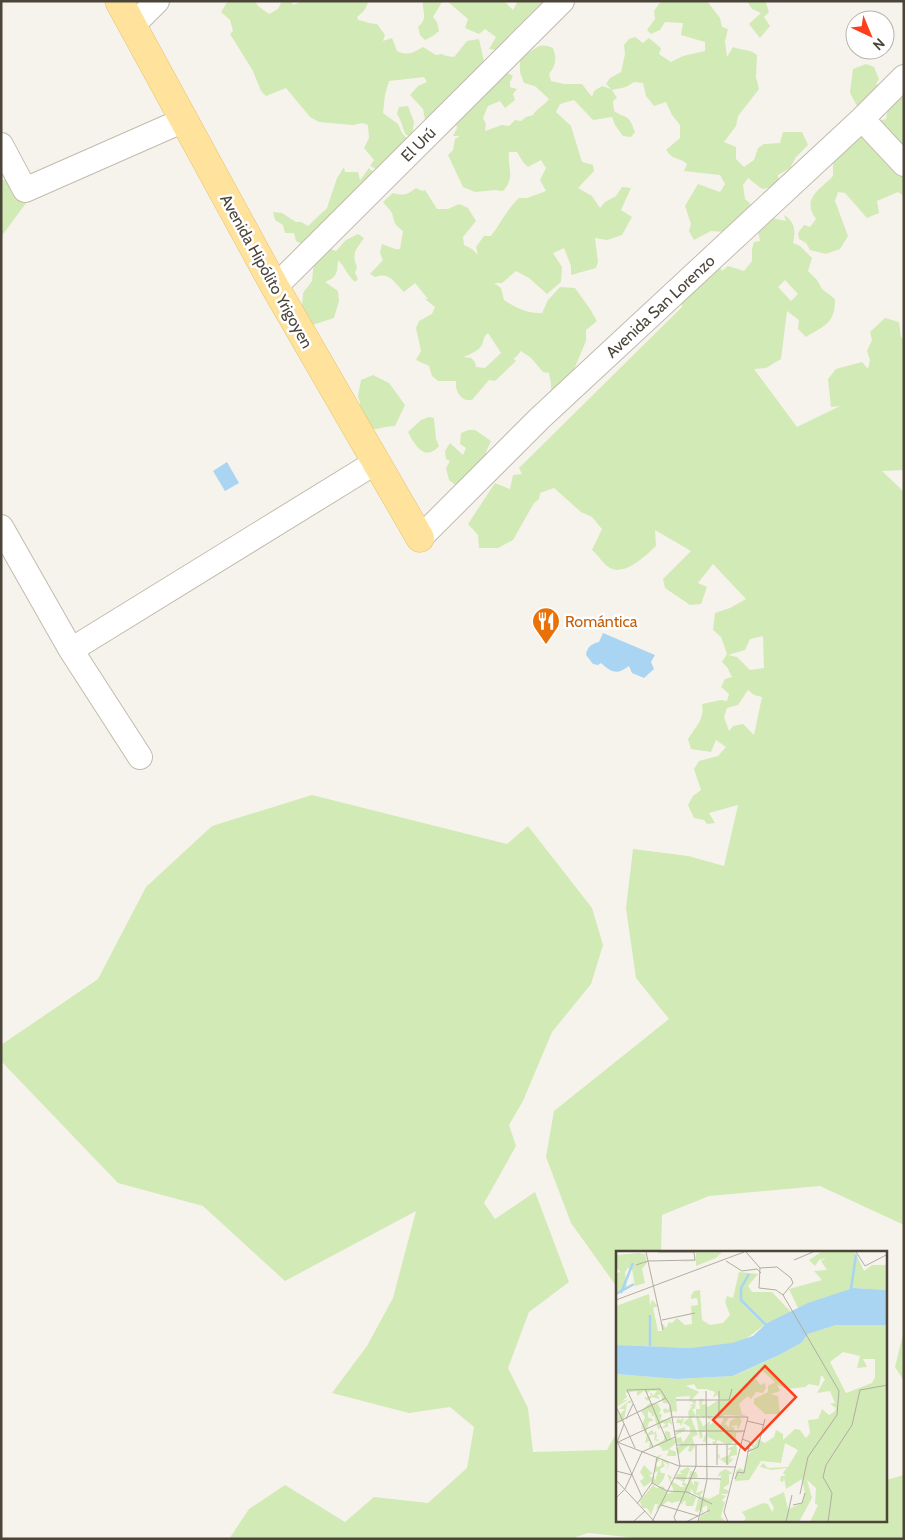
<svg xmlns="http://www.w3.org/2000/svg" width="905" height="1540" font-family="Cabin,sans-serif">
  <rect width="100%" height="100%" fill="#f6f3ec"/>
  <path fill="#d2eab5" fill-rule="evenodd" d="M228,1H255L258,6L269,14L278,9L281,3L280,1H290L294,5L301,1H369L364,11L357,17L358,20C365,21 369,24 377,24L385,35L383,41L392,38L397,51C409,56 412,53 423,47L436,55L442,54L446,56L454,57L467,41L479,39L487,75L499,68L513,76L510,82V87L517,89L513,94L515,100L505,108L500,101L488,106L483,118L486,124L485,131L502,125L509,126L515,120L521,121L526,117L533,115C537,108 544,106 549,99L535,86L524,83L520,72V56C535,53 536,40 553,48C557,59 556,65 549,74L551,81L564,84H582L592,97L594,91L602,86L611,89L606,84L610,78L621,72L625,54L624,45L629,39L635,37L643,43L649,38L661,48L659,54L671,62L683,56L705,51V42L681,35L683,23L665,22L660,30L651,34L647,30L655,19L654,11L661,1H707L720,18L722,27L728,29L725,41L727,57L733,47C743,51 748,48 757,55L756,77L759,89L738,116L736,126L724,142L736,147V159L744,167L754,160L758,148L764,144L780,143L783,132H802L808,145L796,157L790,168L778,175L779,186L762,189L748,178L743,185L745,199L754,207L725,232L711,231L694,240L689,231L691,224L685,206L698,184L720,192L725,184L720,175L684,171L687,164C678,156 675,162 666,150L680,138V125L672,115L666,102L654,106L646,96L643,83L634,82L626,87L612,90L617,98L613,101L614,111C628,120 628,113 635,132L631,137L623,136L615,125L612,117L593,120L574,100L560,104L556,112L571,126L582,162L593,165L594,171L578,188L592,196L600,208L605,202L616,196L622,187L631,188L621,210L632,217L622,235L607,240L595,238L598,262L596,268L571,275V266L564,248L553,253L562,267L561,282L547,294L529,278L516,271L502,283H494L501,288L504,300C516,308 528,314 542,313L548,300L560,287L575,288L590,309L597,321L586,330V341L572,374L551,396V383L549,373L543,372L531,358L521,351L515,358H513L516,361L495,381L489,380L472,400H466C458,396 455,389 456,381H438L432,376L429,366L416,360L421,351L416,328L419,321L432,314L435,307L425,299H428L415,283L404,292C395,283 389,271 375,277L370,274L383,260L380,253L382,244L395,249H400L403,231C393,223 395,223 392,213C390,209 385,205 383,202L393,193C404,196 407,195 416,188L422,191L425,190L437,209H448L459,204L468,208L476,221L463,237L464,245L472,249L478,255L476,247L484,236H491C501,223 507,209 519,198H527L546,191L540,180L546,168L541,160L528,167L523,162L517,152H509C507,167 516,177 503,191L495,190L475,192L463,187L448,155L453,150L455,139L460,136H453L457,128L455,117L433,121L425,120L423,109L410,95L418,86L427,82L424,77L389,81L385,95L383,113L398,124L402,133L409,141L378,170L370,166L374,160L364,148L369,138L368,125L362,123L353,125L319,122L310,117L286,88L266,96L261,91L253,71L230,34L233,31L230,20L221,12ZM488,333L501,353L485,368L476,367L475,362L471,358L463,357C469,355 478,351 482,345C484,340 483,337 488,333Z
    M423,1L442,2L433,17L437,22L439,31L433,36L425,40L420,35L418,27C420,25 422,23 423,21C426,15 422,8 423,1Z
    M447,1H504L513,10L518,1H551L505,51L489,49L496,37L485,29L479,34L465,28L468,19Z
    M747,1H767L766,3L769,12L764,17L770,26L760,38L749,24L761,13L752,9Z
    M866,64L874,67L879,79L876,84L880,86L866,108L857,106L850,93L853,69Z
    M904,92V143L894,144L904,171V196L898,192L877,201L879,213L867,218L845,193L838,192L835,201L848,236L840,249L826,254L810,250L806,243L799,239L798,233L804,225L810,227L816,219C801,198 820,190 833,176V155L871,123L886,119L888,108Z
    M408,106L414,122L412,136L406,135C402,128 402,121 397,114L399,107Z
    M344,167L345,172H358L360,180L369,168L375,174L303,245L296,241L294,233H285L283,225L275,220L273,212L282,213L296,222H301L308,226L327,208L337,178Z
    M1,180H43L1,237Z
    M784,215C795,222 796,231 793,243L800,246L812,258L808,271L817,280L822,289L835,299C835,324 825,325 806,337L798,329L799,320L787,311L781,359L766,368L754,369L797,427L840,406L831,407L828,379L836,369L862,362L868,369L870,360L867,351L872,340L870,332L885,318L899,322L901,337L904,340V470L882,471L904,492V1225L820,1186L709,1196L662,1215L661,1252H618L617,1287L571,1223L546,1157L554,1111L669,1019L636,978L626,908L633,849L688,856L724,866L738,805L709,813L715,823L707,824L704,820L694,818L688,805L693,796L701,790L694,769L699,761L718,756L726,747L716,740L711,752L691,749L688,739C696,726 705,719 702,704L721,700L727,701L729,694L721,687L725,679L732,677L727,667L722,662L727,654L721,637L713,630L715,613L730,608L746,599L713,564L698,583L707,587L701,604L690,605L665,588L663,579L691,551L655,530L656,546C646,555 626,576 610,568C604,565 598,555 592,550L602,529L592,517L581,512L554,488L540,493L539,499L534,503L513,540L498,548H479L478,535L468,524L495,483L510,489L513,475L522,474L519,468L682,307L681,301L714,274L711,269L719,265L722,271L728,266L744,271L752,261V249L754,242L760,241L757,227L772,218L786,221ZM785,280L798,294L791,301L778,287ZM763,636L764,668L750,670L737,657L728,655L745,650L750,639ZM748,690L754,695L762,697L754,735L743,724L733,726L729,731L724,717L727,708L738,705Z
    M358,234L364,238C356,250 351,253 357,267L355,273L358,279L355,282C347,275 345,267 338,260C337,272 338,277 325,282L338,291L339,301L334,318L312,325L306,320L302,305L303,293L312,281L314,260L327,248L336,251L346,240Z
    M373,375L389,383L405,405L395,426C385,426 378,430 368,429L359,413L360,403L358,396L361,380Z
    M429,417L434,418L436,439L439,446C425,462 415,446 408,432L421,420Z
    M468,430H475L491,441L486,452L488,456L459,488L449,480L446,468L450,461L446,459L445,451L450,443L463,455L466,448L460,444L461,433Z
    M312,795L507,844L528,826L592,908L603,945L591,984L552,1032L523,1101L509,1125L516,1146L484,1203L495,1219L535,1192L569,1282L529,1312L508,1368L528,1408L533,1452L607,1450L617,1432L618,1521H886V1480L904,1475V1539H647L588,1533L576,1537V1539H229L249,1509L285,1485L345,1522L374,1497L428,1503L467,1468L474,1427L450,1407L409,1413L332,1393L367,1346L393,1298L416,1211L285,1281L203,1206L118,1183L1,1061V1045L98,979L146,887L212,826Z
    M904,1330V1381L895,1367Z"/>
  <path fill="#a9d4f2" d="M227,462L239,483L225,491L213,471Z
    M603,633L655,655L651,662L654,669L644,678L632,673L629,666C617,675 612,673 601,663L598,665L593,664L586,655C587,647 591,644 599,642Z"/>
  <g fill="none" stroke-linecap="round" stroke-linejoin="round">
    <g stroke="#c2bbae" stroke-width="26">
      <path id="minor" d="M133,25L157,1
        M862,119L904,164
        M1,145L25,190L184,120
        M275,287L562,1
        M1,527L71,650L140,757
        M420,538L540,418L862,119L904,77
        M71,650L376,462"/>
    </g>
    <g stroke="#e6c16a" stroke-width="29">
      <path id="major" d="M119,1L275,287L420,538"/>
    </g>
    <use href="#minor" stroke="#fff" stroke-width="24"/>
    <use href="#major" stroke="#ffe39c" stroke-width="28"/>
  </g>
  <defs>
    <g id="restaurant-pin" transform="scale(1.4375)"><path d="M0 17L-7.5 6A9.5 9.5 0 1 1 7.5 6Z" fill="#e8710a" stroke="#fff"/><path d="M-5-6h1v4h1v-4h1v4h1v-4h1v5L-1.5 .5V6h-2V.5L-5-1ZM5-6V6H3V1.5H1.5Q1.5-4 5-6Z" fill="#fff"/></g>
  </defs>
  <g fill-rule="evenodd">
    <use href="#restaurant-pin" x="546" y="621"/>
  </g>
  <g text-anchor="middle" stroke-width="5" stroke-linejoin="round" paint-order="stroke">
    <g font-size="16" fill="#4b4439" stroke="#fff">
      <text transform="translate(418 144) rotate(-45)" y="6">El Urú</text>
      <text transform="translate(267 271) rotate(61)" y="6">Avenida Hipólito Yrigoyen</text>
      <text transform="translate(660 306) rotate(-43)" y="6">Avenida San Lorenzo</text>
    </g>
    <g font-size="16" fill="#c56008" stroke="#fff" text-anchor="start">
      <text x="565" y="627">Romántica</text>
    </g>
  </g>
  <g transform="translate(616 1251)">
    <rect width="271" height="271" fill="#f6f3ec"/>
    <path d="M80,1H106L100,7L80,15V10L61,11L80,9ZM205,1H239L248,20L256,14H271V39L237,37L182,57L173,38L206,29L198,20L211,19L205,10L210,7L203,9L199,15L193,9ZM23,2L29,3L31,12L26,18L29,32L19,35L16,18L12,17L9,21L11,38L0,44V22L5,21L0,17V4ZM123,21L142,23L132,35L136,41H156L175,61L151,72L127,90L108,94L74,97L0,94V55L33,43L34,54L36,49L42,55L37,57L42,80H46L45,71L50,77L53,71L56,72L61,67L69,74L76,73L75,55L82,54L81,47L75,48V45L78,40L84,39L86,69L94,74L107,72L114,64L109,51L111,45L117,47ZM246,72L271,74V271H194L202,254L199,253L200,237L191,229L196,247L183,271H127L130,267L126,261L147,252L152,253L156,261L158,257L153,248L168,241L172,258L186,252L189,243L186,228L170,238L168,226L167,231L164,230L165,225H169L171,227L167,222L171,217L156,219L144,216L147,212L152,217L172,216L182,199L169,192L165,212L145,210L133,229L119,230L120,220L123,217L128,219L131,206L135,201L131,196L138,198L133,191L139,194L142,188L149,192L158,186L160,179L167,183V189L179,178L184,179L190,187L194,182L192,169L202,168L206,158L213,164L218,161L220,157L214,153L219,152L214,140L201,142L209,128L205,124L203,135L193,133L189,136L170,138L161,133L164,140L155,143L162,145L164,163H149L138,153V148L152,141V135L159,131L144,118L138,125L144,134L149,132L150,137L147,142L140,141L135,148L132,145L123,153L126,163L130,165L108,164L101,168L97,164L94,169L89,165L88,167L82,164L87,175L94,170V174L99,170L104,175L108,166L113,167L109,173L113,176L114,170L122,166L126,169L122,179L121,174L115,175L119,177L117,180H126L127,181L120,182L121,204L115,205L114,208L118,207L112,214L101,206L103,202L104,208L113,204L115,199L111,198L119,194L120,189L112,194L102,189L100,192H103L98,194L96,191L100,190L92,186L91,192H95L90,193L88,190L86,193L90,181H86L87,186L84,188L80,165L75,167L82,184L76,186L75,182L79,195L75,201L72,200L74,193L62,204L60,198L65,193L60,192L53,198L60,201V205H51L49,209L53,199L47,200L44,195H37L40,203L37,196L33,197L34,190L29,192L31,183L36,179L38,182L40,180L41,186L39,188L44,189L41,190L38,189L39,183L33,184L37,195L48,189L49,180L54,181L55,188H60L59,182L65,176L64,172H60L62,167L64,169L68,167L64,178L68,176L70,179L60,184L61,187L65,186L67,192L74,182V176L67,172L73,167L72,161L76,155L73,154L78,153L75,150L80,149L79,158H76L80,165V158H84L83,148H88L85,154L89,153L92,156L104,148L101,144L97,147L99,141L90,138H81L78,133L70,135L83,141L73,151L74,145L60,146L61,161L57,160L54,166L55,161L48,162L47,159L49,157L52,159L54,153L47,152L45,143L41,145L43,146L44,148L36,146L29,153L32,150L28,147L36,144L33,142H36L37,145L41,140H34L29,144L31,141L28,140L21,145V140L9,142L11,146L6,150L13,148L1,156L4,163L9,158H3L14,149L16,152H11L8,170L0,172V123L61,128L118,125L163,104L185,92L192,83L220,74ZM227,101L244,105L241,117L251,116L247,108H259V126L256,132L230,142L214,111ZM34,152L42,153L45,159L43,162L46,164L44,169L55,168L56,174L52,171V176L46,177L50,173L47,172L43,173L45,177L42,178L38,164L35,166L36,163L32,160V166L38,169L33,171L29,184L27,176L26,178H25L29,166L25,160ZM46,203L44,206H41L44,209L40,212L41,216L45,215L46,208L52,211L53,213L49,221L52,213L47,211L49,215L44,218L45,222H49L48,227L43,234L36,233V230L28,236L24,230L28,227L24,221L28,214L37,223L33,224L36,227L38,224L39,230L42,220L38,222L40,206ZM72,216L74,218L68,232L72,233L74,220L80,221L82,226L75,229L78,235V230L83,231L80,242L88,239L84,245L93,248L103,243L105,224L101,226L104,221L110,218L117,223H113V233L107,237L113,240L111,243H104L110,245L106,249L109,252L106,261L102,260L106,261L105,266L110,271H83L85,264L91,262V254L86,257L87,262L83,258L82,261L79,260L83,245L78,243L75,237L74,246L76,243L80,247L77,255H70L69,249L65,254L64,250L56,252L52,250L40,259L42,253H39L35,264L31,257H26L24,250L37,234L40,237L47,235L52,243L58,240L51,223L56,226L54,229L65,236H70L66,234L67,230L60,228L61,223H67L63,221Z" fill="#d2eab5" fill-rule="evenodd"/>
    <path d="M237,37L271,39V74H220L192,83L185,92L163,104L117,125L61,128L0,123V94L74,97L116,92L137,85L151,72L192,52Z" fill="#a9d4f2"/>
    <path fill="none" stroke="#a9d4f2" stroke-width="2.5" d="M133,23L125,37V49L150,74M235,38L240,4M5,42L17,12M0,43L18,33M34,64V95"/>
    <path fill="none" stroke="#b2ada4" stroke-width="1" d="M30,1L47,79M42,1H78M130,1L144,17L143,37L160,39L167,44L223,140L221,164L192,206L184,243M240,1L249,15L272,3M178,9L197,1M110,10L126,20L141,18L145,22M20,14L32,10L79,9L78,1M144,17L161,16L175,27L177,32L167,44M0,49L128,1M46,69L79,62M29,138L51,190M60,149H113L116,138M0,155L19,197M103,166V140M10,168L17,153M131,170L148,174M0,172L50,147M58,180H129M1,190L26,246M1,191L63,215L120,216M0,192L56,166L64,215L36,271M0,194L8,173M61,194L125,193M111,194V214M37,196L11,139L44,138L54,154L56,166H132M131,201L142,196L149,168M101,214V194M0,220L16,224M58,227L105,228M119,228L122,221L128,222L134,191L126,188M0,229L38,270M36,232L51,240L71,241L96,253M0,247L9,238L26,201L59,186M21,253L36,232L41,207M45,254L82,265M177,254L186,252L189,242M17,271L29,260M60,271L58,266L80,215V194M70,271L94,259M82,271L91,228L90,140M112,271L108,261L132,166M170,271L176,244M212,271L216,242L207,226L210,214L236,174L244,139L272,134M236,271H254"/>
    <path fill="#fc3f1d" fill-opacity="0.15" stroke="#fc3f1d" stroke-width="2.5" d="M149,115L180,146L129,199L97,169Z"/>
    <rect width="271" height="271" fill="none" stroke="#4b4439" stroke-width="2.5"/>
  </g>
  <rect width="905" height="1540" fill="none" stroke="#4b4439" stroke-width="5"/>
  <g transform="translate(870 35) rotate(136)"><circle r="24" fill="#ffffff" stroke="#b7b4b0"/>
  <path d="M0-4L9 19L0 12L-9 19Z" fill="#fc3f1d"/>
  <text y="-8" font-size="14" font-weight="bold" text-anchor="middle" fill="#4b4439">N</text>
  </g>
</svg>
